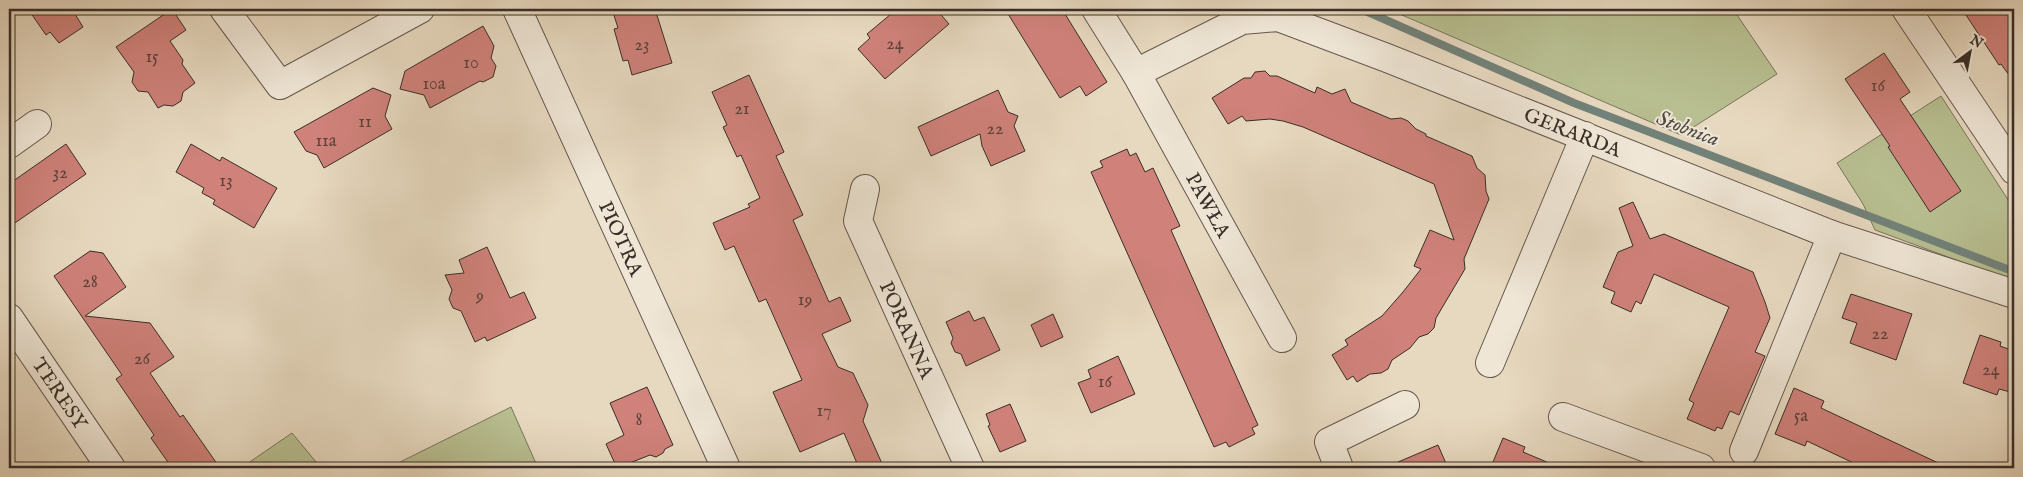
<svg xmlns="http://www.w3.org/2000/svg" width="2023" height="477" font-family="'IM FELL English',serif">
  <rect width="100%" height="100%" fill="#e7d9c0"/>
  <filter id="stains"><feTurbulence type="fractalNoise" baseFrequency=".004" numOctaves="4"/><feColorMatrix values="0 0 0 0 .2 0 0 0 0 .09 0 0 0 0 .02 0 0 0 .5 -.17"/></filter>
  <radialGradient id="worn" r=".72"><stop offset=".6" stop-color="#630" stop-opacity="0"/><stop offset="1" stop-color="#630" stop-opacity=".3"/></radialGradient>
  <path fill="#b8bf91" stroke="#79765c" d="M1388,9H1733L1777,74L1681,135Z
    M1941,96L2014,209V279L2013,281L1875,230L1863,204L1837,163Z
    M511,407L538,468H388Z
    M292,433L321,468H241Z"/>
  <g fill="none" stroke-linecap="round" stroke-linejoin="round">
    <path stroke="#72827a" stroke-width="8" d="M1361,9L1574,103L2007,269"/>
  </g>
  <path fill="#cf817a" stroke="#3a2e28" d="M28,9H82L75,14L83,27L59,43L50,32L46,35Z
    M172,9L186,30L170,41L183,60L182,64L195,83L183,92L181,101L173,106L164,105L158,108L148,92L138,91L132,82L134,72L116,47Z
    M612,9H655L672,63L632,75L628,60L623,61L614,29L618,28Z
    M897,9H936L949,24L885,79L858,49L870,38L867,34Z
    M1005,9H1062L1107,82L1086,96L1080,86L1060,98Z
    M1962,9H2014V82L2001,64L1999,65Z
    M483,26L494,46L491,58L496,66L493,77L483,82L480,81L430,108L424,95L400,89L405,71Z
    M1884,53L1910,92L1900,99L1961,191L1930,212L1888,147L1890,146L1845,79Z
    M1265,71L1270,76H1277L1315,93L1317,87L1332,94L1345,89L1351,102L1391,119L1401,118L1408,121L1416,129L1426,134V136L1472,156L1477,168L1485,175L1486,191L1489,199L1464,259L1465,269L1436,318L1434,328L1428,334L1419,337L1410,348L1392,360L1388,369L1381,373L1370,374L1357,382L1353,376L1347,380L1332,355L1348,345L1345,340L1382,316L1403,292L1421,269L1414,266L1430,230L1454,240L1434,184L1303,127L1283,121L1270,119L1246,121L1242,116L1228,124L1212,98L1244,78H1251L1255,72Z
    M749,75L784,152L776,156L803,215L793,220L829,302L840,297L851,321L822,334L838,367L853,373L868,405L863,421L884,468H859L844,433L800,452L773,392L802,380L766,299L759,302L734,246L725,250L713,223L750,207L748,204L760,198L741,155L737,157L723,127L727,125L712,92Z
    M373,88L391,95L385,116L392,129L324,168L317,155L306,151L294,132Z
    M998,90L1008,112L1018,116L1014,126L1025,151L991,166L982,146L980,134L931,156L918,127Z
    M66,144L86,174L9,227V184Z
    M191,144L220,161L222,157L277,188L254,228L213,204L215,200L202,193L204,188L176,172Z
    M1127,149L1130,156L1136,153L1145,172L1153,168L1180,226L1171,230L1258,425L1252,428L1255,434L1229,447L1226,442L1214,447L1091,172L1103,167L1100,161Z
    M1633,202L1650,239L1664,234L1753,272L1765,302L1770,318L1755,352L1765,356L1739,415L1730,411L1722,429L1717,427L1715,431L1687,419L1694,403L1689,400L1729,307L1654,274L1641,304L1636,301L1631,312L1611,303L1615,292L1603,287L1618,252L1633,246L1619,208Z
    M487,247L510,298L524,292L536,318L487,341L485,337L475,342L461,311L453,308L449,299L452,290L445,275L464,273L459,260Z
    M90,251L103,253L126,287L85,316L150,323L174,357L150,373L180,417L183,415L220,468H172L151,438L154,435L116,379L122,375L54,276Z
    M1851,294L1912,314L1896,360L1850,343L1857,323L1842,318Z
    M969,311L974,321L984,317L1000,350L966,366L961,354L955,352L951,343L953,338L946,322Z
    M1053,314L1063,337L1041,347L1031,325Z
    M1980,335L2001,342L2000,346L2014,351V393L1999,389L1997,395L1963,383Z
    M1118,356L1135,394L1091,413L1078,383L1091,378L1088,370Z
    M647,387L673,445L665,449L663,453L656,457L650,455L617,468L606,444L624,435L610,403Z
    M1794,388L1824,401L1821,408L1949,468H1864L1807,441L1805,446L1775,434Z
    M1010,404L1026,441L1000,452L988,426L990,425L986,414Z
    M1503,438L1525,447L1523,452L1561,468H1508L1493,462Z
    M1438,445L1448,468H1384Z"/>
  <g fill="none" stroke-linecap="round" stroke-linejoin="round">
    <g stroke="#65594e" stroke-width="30">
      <g id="street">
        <path d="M224,9L280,85L420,9"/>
        <path id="s1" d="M517,9L726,468"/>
        <path id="s2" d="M1096,9L1136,73L1282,338"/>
        <path d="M1906,9L2014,170"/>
        <path id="s3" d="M1136,73L1242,20L1278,17L1387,58L1832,235L2014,294"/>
        <path d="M9,144L37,124"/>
        <path id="s4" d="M865,189L858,221L970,468"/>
        <path id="s5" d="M9,318L111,468"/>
        <path d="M1490,363L1585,136"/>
        <path d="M1563,417L1701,468"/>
        <path d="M1744,451L1832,235"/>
        <path d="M1339,468L1329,442L1405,405"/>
      </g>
    </g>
    <use href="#street" stroke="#efe6d6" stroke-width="28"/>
  </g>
  <g text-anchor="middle" stroke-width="4" stroke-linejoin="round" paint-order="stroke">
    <g font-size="18" fill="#5f433c">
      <text x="895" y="49">24</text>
      <text x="642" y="50">23</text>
      <text x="152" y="62">15</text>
      <text x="471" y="68">10</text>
      <text x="434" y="89">10a</text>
      <text x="1878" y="91">16</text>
      <text x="742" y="114">21</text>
      <text x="365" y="127">11</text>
      <text x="995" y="134">22</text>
      <text x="326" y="146">11a</text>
      <text x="60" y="178">32</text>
      <text x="226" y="186">13</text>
      <text x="90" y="287">28</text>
      <text x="480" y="301">9</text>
      <text x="805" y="305">19</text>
      <text x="1880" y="339">22</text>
      <text x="142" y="364">26</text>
      <text x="1991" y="375">24</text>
      <text x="1105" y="387">16</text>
      <text x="824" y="416">17</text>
      <text x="1801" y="421">5a</text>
      <text x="639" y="425">8</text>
    </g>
    <g font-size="20" fill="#3a2e28" stroke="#efe6d6">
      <text dy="7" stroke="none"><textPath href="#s3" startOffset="471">GERARDA</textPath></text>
      <text dy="7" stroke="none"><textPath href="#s2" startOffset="226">PAWŁA</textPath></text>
      <text dy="7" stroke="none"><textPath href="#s1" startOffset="252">PIOTRA</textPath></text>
      <text dy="7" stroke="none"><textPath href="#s4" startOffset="152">PORANNA</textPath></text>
      <text dy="7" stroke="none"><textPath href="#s5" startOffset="91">TERESY</textPath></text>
    </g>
    <g font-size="21" font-style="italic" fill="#4d4a43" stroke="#efe6d6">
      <text transform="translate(1688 128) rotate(21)" y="7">Stobnica</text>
    </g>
  </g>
  <rect width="2023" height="477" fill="none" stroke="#e7d9c0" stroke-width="30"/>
  <rect x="10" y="10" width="2003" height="457" fill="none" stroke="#3a2e28" stroke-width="2.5"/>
  <rect x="15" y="15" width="1993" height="447" fill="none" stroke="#3a2e28"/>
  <g transform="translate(1970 52) rotate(32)" stroke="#efe6d6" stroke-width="4" paint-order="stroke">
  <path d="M0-4L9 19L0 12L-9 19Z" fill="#3a2e28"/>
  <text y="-8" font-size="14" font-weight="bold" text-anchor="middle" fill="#3a2e28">N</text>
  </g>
  <rect width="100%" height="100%" filter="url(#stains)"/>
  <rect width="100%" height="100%" fill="url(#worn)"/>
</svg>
